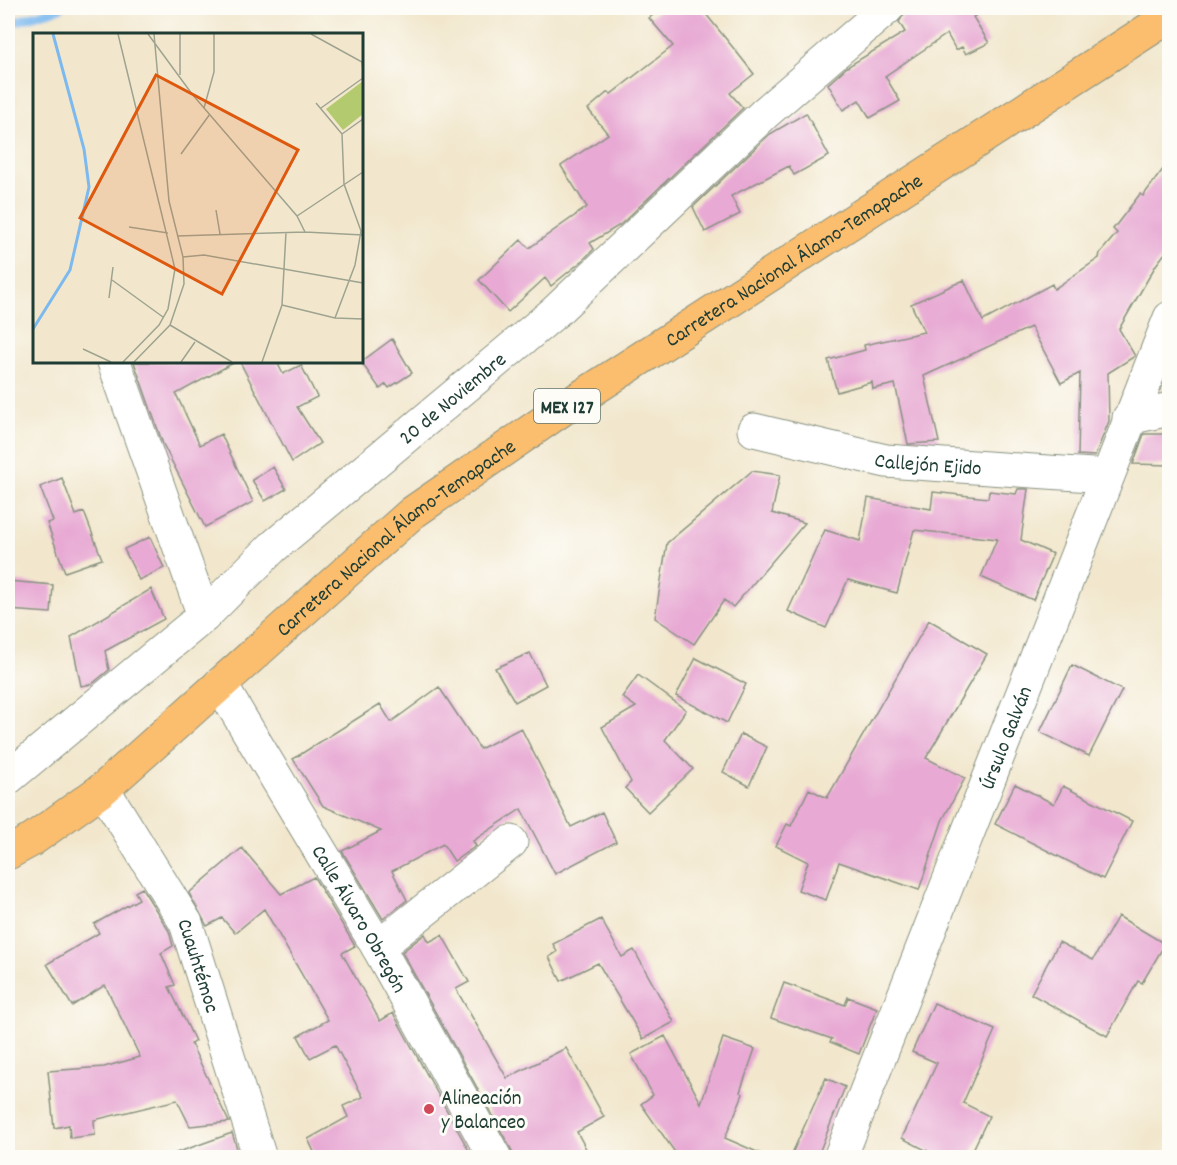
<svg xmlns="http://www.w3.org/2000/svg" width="1177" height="1165" font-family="Dekko,sans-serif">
  <rect width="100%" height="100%" fill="#fdfcf7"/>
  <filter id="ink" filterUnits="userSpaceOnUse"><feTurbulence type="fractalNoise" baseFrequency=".0167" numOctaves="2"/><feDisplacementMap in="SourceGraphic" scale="12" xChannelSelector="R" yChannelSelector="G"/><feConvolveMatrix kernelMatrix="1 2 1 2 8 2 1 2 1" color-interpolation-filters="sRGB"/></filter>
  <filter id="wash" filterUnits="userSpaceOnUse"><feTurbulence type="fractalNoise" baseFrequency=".008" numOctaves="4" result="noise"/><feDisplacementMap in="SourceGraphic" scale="24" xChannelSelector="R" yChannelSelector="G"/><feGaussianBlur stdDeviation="1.35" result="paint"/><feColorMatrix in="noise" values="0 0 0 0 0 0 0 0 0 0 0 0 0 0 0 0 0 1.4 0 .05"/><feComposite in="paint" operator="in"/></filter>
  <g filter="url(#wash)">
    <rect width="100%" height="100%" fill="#f2e7cd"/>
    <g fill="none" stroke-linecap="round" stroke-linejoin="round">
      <path stroke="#7cb9ef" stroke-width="9" d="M8,24L60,8"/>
    </g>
    <g id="blocks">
      <path fill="#e8aad4" d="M662,8H701L739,55L754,74L730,93L743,108L620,225L590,243L594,249L582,261L551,286L545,278L508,312L479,280L521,240L529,248L587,207L561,166L608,134L588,109L608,92L611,94L673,46L649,18Z
        M912,8H988L973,17L989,43L966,54L962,47L956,50L947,34L885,76L900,101L870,118L859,100L843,110L828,84L847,67L905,32L899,22L905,12Z
        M806,113L829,156L794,175L789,166L731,196L740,214L705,232L693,207L770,134Z
        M1170,160L1169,248L1156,265L1119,329L1135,356L1108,373L1109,421L1095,456L1078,455L1080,373L1061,383L1031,327L924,376L939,442L908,444L895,384L873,389L872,382L837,392L828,360L865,350L864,345L924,332L911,304L964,280L983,321L1052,284L1054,289L1099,258L1100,253L1117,233L1113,229L1140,194L1143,196Z
        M392,339L412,373L389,388L386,384L380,389L361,362Z
        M134,362H235L176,394L200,445L221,434L253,502L205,527L163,444Z
        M240,362H277L283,374L301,365L317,397L297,407L320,443L292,462Z
        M1144,434H1170V465L1133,464Z
        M273,467L286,489L265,501L252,480Z
        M752,471L780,475L772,513L805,523L733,607L724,600L694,644L655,618L667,543Z
        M62,478L76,515L84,512L102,559L65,572L47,523L53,521L40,487Z
        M1018,489H1028L1021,540L1053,554L1033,600L981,577L997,539L914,530L897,593L848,580L826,628L788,611L825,530L860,541L868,498L931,509L933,492L988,498L989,491L1016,494Z
        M150,537L164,568L139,580L124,549Z
        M8,581L53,585L51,613L8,610Z
        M151,589L164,619L105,651L109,670L92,684L81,686L71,637Z
        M929,620L987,654L926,758L965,778L942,821L919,890L839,862L826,900L798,890L808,862L776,846L787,824L791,826L809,789L827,798Z
        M530,653L546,685L515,702L495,668Z
        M696,658L746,684L727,723L676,696Z
        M1072,665L1122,690L1089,756L1040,732Z
        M638,675L686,710L665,740L693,769L648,812L625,788L631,782L602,727L636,707L622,697Z
        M439,687L480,749L521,728L571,827L602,812L616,842L555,874L521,809L473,841L476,846L454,861L443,844L392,871L407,900L383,919L342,851L381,831L323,806L293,759L380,704L391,722Z
        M741,734L767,747L749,786L723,772Z
        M1015,784L1054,804L1063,786L1132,821L1103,879L995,824Z
        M242,848L281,894L314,877L355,946L342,953L380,1021L393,1013L473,1158H317L308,1139L348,1117L343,1106L363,1097L335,1045L310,1058L298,1036L328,1020L264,909L235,933L222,918L207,926L189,893Z
        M142,888L169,931L173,946L161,953L175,985L169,987L195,1041L191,1044L229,1122L190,1126L177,1100L94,1120L95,1135L70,1138L69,1125L54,1128L48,1071L104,1067L140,1057L105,985L72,1006L47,964L99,933L94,924L139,899L135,892Z
        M1118,916L1165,944L1142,983L1138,981L1107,1036L1031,994L1059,942L1093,960Z
        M601,919L622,957L634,950L674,1022L643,1039L598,963L561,981L549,957L557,952L553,944Z
        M425,934L429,942L442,935L469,982L456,989L507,1078L566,1048L604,1117L577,1132L591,1158H514L511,1149L402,952Z
        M784,983L845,1005L848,997L877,1008L859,1054L830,1042L832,1039L771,1018Z
        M934,1003L995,1030L963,1103L989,1116L969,1158H941L902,1138L937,1063L912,1052Z
        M665,1036L701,1103L723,1038L755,1049L740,1092L743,1094L725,1138L771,1158H679L641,1104L653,1095L631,1054Z
        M826,1078L845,1087L817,1158H790Z
        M232,1133L240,1158H173V1154Z"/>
    </g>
  </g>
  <g filter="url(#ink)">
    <use href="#blocks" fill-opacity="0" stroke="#889280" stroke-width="1.5"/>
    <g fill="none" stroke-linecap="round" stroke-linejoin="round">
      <g stroke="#889280" stroke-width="35">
        <g id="street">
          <path d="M114,362L204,616"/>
          <path d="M1129,418L1170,409"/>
          <path id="s1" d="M754,430L886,461L1107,476"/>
          <path id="s2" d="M220,684L378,947L495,1158"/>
          <path id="s3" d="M8,778L204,616L273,547L555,312L765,113L887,8"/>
          <path id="s4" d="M103,789L186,923L260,1158"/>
          <path d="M378,947L511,842"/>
          <path id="s5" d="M840,1158L1170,318"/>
        </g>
      </g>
      <g stroke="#889280" stroke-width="35">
        <g id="primary">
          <path id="s6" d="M8,853L30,841L103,789L412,513L564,408L1170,16"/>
        </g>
      </g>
      <use href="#street" stroke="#fff" stroke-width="33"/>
      <use href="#primary" stroke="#fbbd6e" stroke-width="33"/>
    </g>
  </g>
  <circle fill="#d1495b" stroke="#fdfcf7" stroke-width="2" cx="429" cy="1109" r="6"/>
  <g text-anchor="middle" stroke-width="6" stroke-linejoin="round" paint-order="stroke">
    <rect fill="#fdfcf7" stroke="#62766e" stroke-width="1.5" x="534" y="389" width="66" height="34" rx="4.5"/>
    <g font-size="20" font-weight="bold" fill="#1f3d34">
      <text x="567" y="413">MEX 127</text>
    </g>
    <g font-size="21" fill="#1f3d34" stroke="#fdfcf7">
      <text dy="7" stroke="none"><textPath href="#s6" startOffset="987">Carretera Nacional Álamo-Temapache</textPath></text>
      <text dy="7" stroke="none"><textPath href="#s3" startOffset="585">20 de Noviembre</textPath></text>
      <text dy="7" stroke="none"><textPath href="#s1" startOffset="178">Callejón Ejido</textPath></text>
      <text dy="7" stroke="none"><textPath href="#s6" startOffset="501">Carretera Nacional Álamo-Temapache</textPath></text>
      <text dy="7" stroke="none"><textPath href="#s5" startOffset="452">Úrsulo Galván</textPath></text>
      <text dy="7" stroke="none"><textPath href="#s2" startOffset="273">Calle Álvaro Obregón</textPath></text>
      <text dy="7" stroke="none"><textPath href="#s4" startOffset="202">Cuauhtémoc</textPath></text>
    </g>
    <g font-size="21" fill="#1f3d34" stroke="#fdfcf7" text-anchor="start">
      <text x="441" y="1104">Alineación<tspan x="441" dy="24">y Balanceo</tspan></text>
    </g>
  </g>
  <g transform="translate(33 33)">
    <rect width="330" height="330" fill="#f2e7cd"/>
    <path d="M330,48V81L310,97L293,76Z" fill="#b4ca6e"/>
    <path fill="none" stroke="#7cb9ef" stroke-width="3" d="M0,296L37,237L56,154L51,116L20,1"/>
    <path fill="none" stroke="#9ea390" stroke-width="1.5" d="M85,1L142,236L135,276L126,292L90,329M115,1L159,61L264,183L272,199M147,1V42M278,1L329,29L330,37M283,70L309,101L311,151L328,198L322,232L302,285M171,75L181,39V1M288,75L330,45M309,101L330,86M148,121L177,81M183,177L187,201M264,183L330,139M96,194L135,200M144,203L272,199L330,202M150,224L171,222L330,250M79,247L130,284M76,265L80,234M249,272L302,285L330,286M137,292L199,329M50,316L78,329M101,329L137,292L151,251L150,224L136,168L121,1M148,329L162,309M229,329L249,272L253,199"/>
    <path fill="#de580e" fill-opacity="0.15" stroke="#de580e" stroke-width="3" d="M123,42L265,117L189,261L47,185Z"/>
    <rect width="330" height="330" fill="none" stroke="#1f3d34" stroke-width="3"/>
  </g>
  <rect width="1177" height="1165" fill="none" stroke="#fdfcf7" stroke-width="30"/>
</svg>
